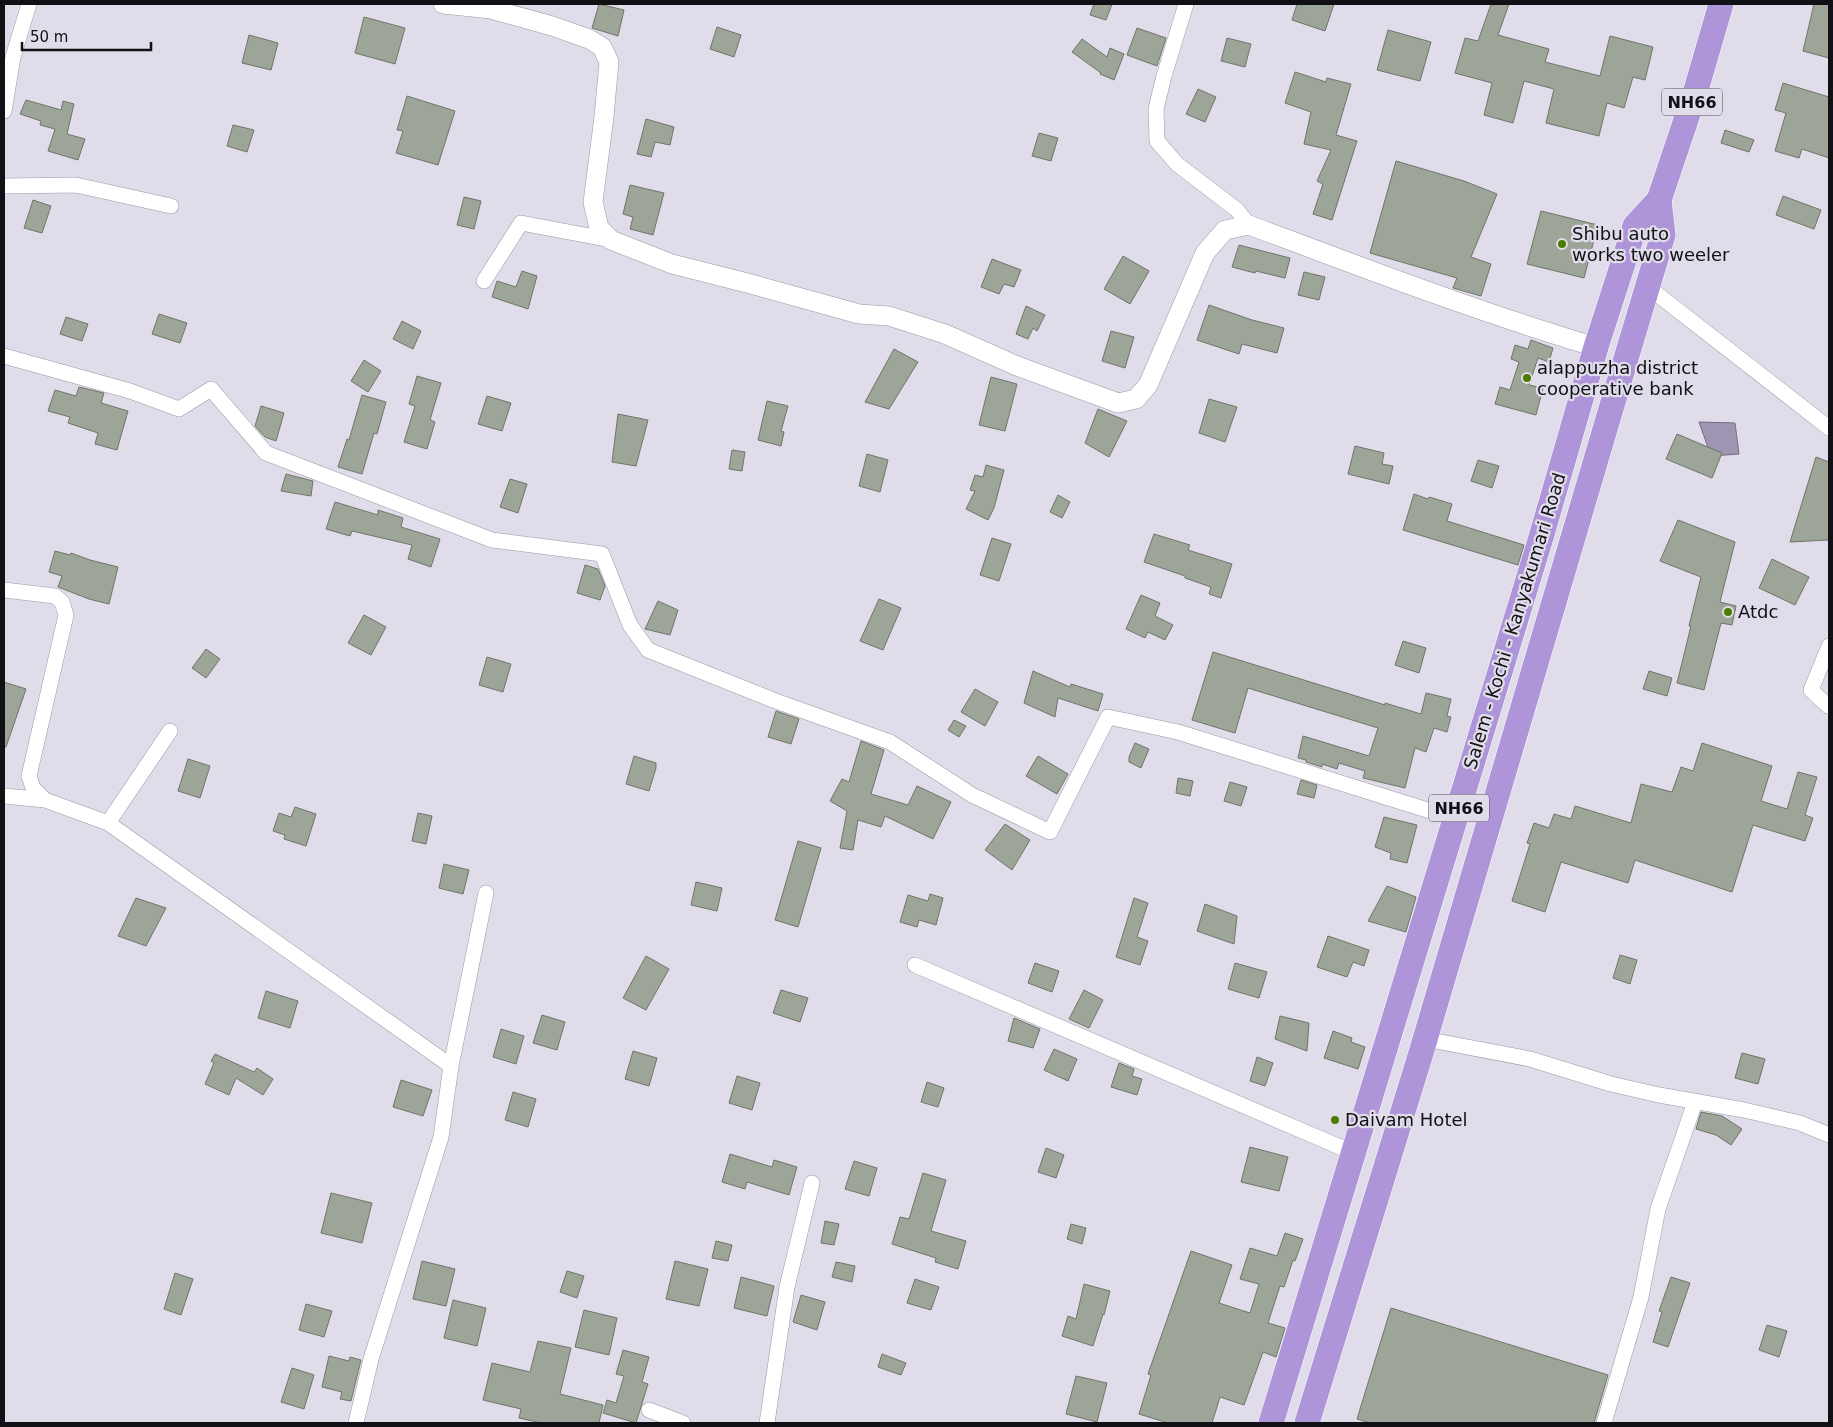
<svg xmlns="http://www.w3.org/2000/svg" width="1833" height="1427" font-family="'DejaVu Sans',sans-serif">
  <rect width="100%" height="100%" fill="#e0dcea"/>
  <path fill="#9e95b3" stroke="#746d83" d="M1699,422L1735,423L1739,454L1711,456Z"/>
  <path fill="#9da498" stroke="#6f7569" d="M599,4L624,10L618,36L592,28Z
    M1094,4H1112L1106,20L1090,15Z
    M1297,4H1334L1325,31L1292,20Z
    M1491,4H1509L1498,35L1549,49L1545,62L1600,76L1610,36L1653,47L1645,80L1633,77L1624,108L1607,103L1599,136L1546,123L1554,89L1524,81L1513,123L1484,115L1492,83L1455,73L1465,38L1478,41Z
    M1814,4H1829V58L1803,51Z
    M364,17L405,28L395,64L355,53Z
    M717,27L741,35L734,57L710,49Z
    M1137,28L1166,38L1157,66L1127,55Z
    M1388,30L1431,42L1420,81L1377,70Z
    M249,35L278,43L271,70L242,63Z
    M1227,38L1251,44L1245,67L1221,61Z
    M1082,39L1107,57L1110,48L1124,54L1114,80L1100,74L1101,73L1072,52Z
    M1295,72L1326,82L1327,78L1351,84L1336,135L1357,141L1332,220L1313,214L1323,184L1317,181L1331,150L1304,144L1311,112L1285,103Z
    M1783,83L1829,97V158L1802,149L1799,158L1775,151L1786,113L1775,110Z
    M1198,89L1216,97L1205,122L1186,114Z
    M407,96L455,111L438,165L396,153L403,131L397,130Z
    M26,100L61,110L63,101L74,104L67,134L85,139L78,160L48,151L55,129L40,125L41,121L20,114Z
    M646,119L674,127L670,145L655,142L651,157L637,154Z
    M233,125L254,130L247,152L227,146Z
    M1725,130L1754,140L1749,152L1721,143Z
    M1039,133L1058,138L1051,161L1032,156Z
    M1396,161L1464,181L1497,194L1471,257L1491,264L1481,296L1453,288L1457,278L1370,253Z
    M630,185L664,193L653,235L630,229L633,217L623,214Z
    M1783,196L1821,210L1814,229L1776,215Z
    M464,197L481,201L474,229L457,225Z
    M33,200L51,206L42,233L24,228Z
    M1541,211L1598,225L1584,278L1527,264Z
    M1239,245L1290,258L1285,278L1256,271L1255,273L1232,267Z
    M1123,256L1149,271L1130,304L1104,289Z
    M992,259L1021,270L1014,287L1004,284L999,294L981,287Z
    M522,271L537,276L528,309L492,297L497,281L516,287Z
    M1304,272L1325,277L1319,300L1298,295Z
    M1209,305L1252,320L1284,328L1277,353L1242,344L1239,354L1197,340Z
    M1026,306L1045,315L1037,331L1033,328L1028,339L1016,334Z
    M159,314L187,323L180,343L152,334Z
    M66,317L88,324L82,341L60,334Z
    M402,321L421,331L413,349L393,339Z
    M1111,331L1134,337L1125,368L1102,361Z
    M1531,340L1553,348L1549,362L1538,358L1529,385L1543,388L1536,415L1495,404L1500,387L1510,390L1519,362L1511,359L1515,345L1528,349Z
    M894,349L918,362L889,409L865,402Z
    M364,360L381,371L368,392L351,381Z
    M417,376L441,383L430,420L435,422L427,449L404,442L415,406L409,404Z
    M991,377L1017,384L1005,431L979,425Z
    M79,387L104,393L101,403L128,411L117,450L95,444L98,433L68,423L70,417L48,411L55,390L76,396Z
    M362,395L386,402L377,434L374,433L362,474L338,467L347,439L349,440Z
    M487,396L511,403L502,431L478,424Z
    M1209,399L1237,407L1225,442L1199,433Z
    M767,401L788,406L781,431L784,432L781,446L758,440Z
    M261,406L284,413L276,441L265,437L255,426Z
    M1098,409L1127,421L1109,457L1085,443Z
    M618,414L648,420L636,466L612,462Z
    M1677,434L1722,453L1712,478L1666,459Z
    M1355,446L1384,453L1382,464L1393,466L1389,484L1348,474Z
    M732,450L745,452L742,471L729,469Z
    M867,454L888,460L880,492L859,486Z
    M1816,457L1829,462V540L1790,542Z
    M1478,460L1499,466L1492,488L1471,481Z
    M986,465L1004,470L994,508L988,520L966,509L975,491L970,490L975,475L983,477Z
    M286,474L313,481L311,496L281,491Z
    M510,479L527,484L518,513L500,507Z
    M1414,494L1428,499L1429,497L1452,504L1447,521L1524,545L1518,565L1403,530Z
    M1058,495L1070,502L1062,518L1050,512Z
    M335,502L378,515V510L403,518L401,527L440,539L431,567L408,559L412,545L352,531L350,536L326,529Z
    M1678,520L1735,542L1720,602L1736,606L1732,625L1721,623L1704,690L1677,683L1691,626H1689L1701,577L1660,561Z
    M1154,534L1190,545L1188,550L1232,564L1221,598L1209,594L1211,587L1185,578V576L1144,562Z
    M992,538L1011,544L999,581L980,575Z
    M55,551L70,555L71,553L90,560L118,567L109,604L89,599L58,587L62,576L49,572Z
    M1772,559L1809,577L1795,605L1759,588Z
    M585,565L598,569L605,586L600,600L577,593Z
    M1141,595L1160,603L1155,616L1173,625L1165,640L1148,632L1145,638L1126,629Z
    M879,599L901,608L883,650L860,641Z
    M658,601L678,610L670,635L645,629Z
    M364,615L386,627L371,655L348,643Z
    M1403,641L1426,648L1419,673L1395,665Z
    M206,649L220,659L206,678L192,668Z
    M1213,652L1385,705V703L1421,714L1426,693L1451,699L1447,716L1451,717L1447,732L1434,728L1426,752L1415,748L1405,788L1363,778L1365,771L1339,763L1337,769L1322,764V767L1306,762V760L1298,758L1303,736L1369,756L1378,728L1248,688L1235,733L1192,720Z
    M487,657L511,664L503,692L479,685Z
    M1033,671L1070,687L1071,684L1103,694L1098,711L1058,698L1055,717L1024,703Z
    M1649,671L1672,678L1667,696L1643,689Z
    M4,682L26,689L6,747H4Z
    M975,689L998,702L985,726L961,712Z
    M776,711L799,719L791,744L768,737Z
    M954,720L966,726L959,737L948,730Z
    M861,741L884,750L871,794L908,805L917,786L951,802L933,839L885,816L881,827L858,820L853,850L840,848L847,811L830,801L842,779L849,782Z
    M1135,743L1149,749L1141,768L1129,762V757Z
    M1702,743L1772,766L1761,801L1787,809L1798,772L1817,777L1805,815L1813,818L1805,841L1753,825L1732,892L1635,860L1628,883L1561,862L1545,912L1512,901L1530,844L1527,843L1534,823L1549,828L1554,814L1571,819L1575,806L1631,823L1641,784L1672,792L1681,767L1693,771Z
    M634,756L656,763V768L649,791L626,784Z
    M1038,756L1068,774L1057,794L1026,776Z
    M188,759L210,766L200,798L178,791Z
    M1178,778L1193,781L1190,796L1176,793Z
    M1301,780L1317,785L1314,798L1297,794Z
    M1230,782L1247,787L1241,806L1224,801Z
    M295,807L316,814L306,846L284,839L285,835L273,831L279,813L291,817Z
    M418,813L432,816L426,844L412,841Z
    M1384,817L1417,825L1407,863L1390,859L1391,853L1375,847Z
    M1005,824L1030,840L1012,870L985,850Z
    M798,841L821,848L798,927L775,920Z
    M444,864L469,870L463,894L439,888Z
    M696,882L722,888L717,911L691,905Z
    M1387,886L1416,897L1406,932L1368,921Z
    M930,894L943,898L936,925L919,920L917,927L900,922L908,895L928,901Z
    M136,898L166,908L146,946L118,936Z
    M1134,898L1148,903L1137,937L1148,941L1140,965L1116,957Z
    M1205,904L1237,916L1234,944L1197,931Z
    M1328,936L1369,950L1364,966L1353,962L1347,977L1317,967Z
    M1620,955L1637,960L1630,984L1613,978Z
    M646,956L669,969L646,1010L623,998Z
    M1035,963L1059,971L1052,992L1028,983Z
    M1235,963L1267,972L1259,998L1228,989Z
    M781,990L808,998L800,1022L773,1013Z
    M1084,990L1103,1000L1089,1028L1069,1019Z
    M266,991L298,1001L290,1028L258,1018Z
    M542,1015L565,1022L557,1050L533,1043Z
    M1280,1016L1309,1023L1307,1051L1275,1039Z
    M1014,1018L1040,1029L1033,1048L1008,1041Z
    M501,1029L524,1036L516,1064L493,1057Z
    M1333,1031L1352,1038L1351,1042L1365,1047L1358,1069L1324,1058Z
    M1054,1049L1077,1059L1068,1081L1044,1070Z
    M633,1051L657,1058L649,1086L625,1079Z
    M1742,1053L1765,1059L1758,1084L1735,1078Z
    M215,1054L254,1072L257,1068L273,1079L263,1095L236,1078L229,1095L205,1084L214,1063L211,1061Z
    M1257,1057L1273,1063L1265,1086L1250,1081Z
    M1119,1063L1134,1069L1132,1076L1142,1079L1137,1095L1111,1087Z
    M737,1076L760,1083L752,1110L729,1103Z
    M401,1080L432,1090L423,1116L393,1107Z
    M927,1082L944,1088L938,1107L921,1102Z
    M513,1092L536,1099L528,1127L505,1120Z
    M1701,1112L1722,1116L1742,1129L1731,1145L1716,1135L1696,1129Z
    M1250,1147L1288,1157L1279,1191L1241,1182Z
    M1046,1148L1064,1155L1056,1178L1038,1172Z
    M730,1154L772,1167L774,1160L797,1167L789,1195L747,1182L745,1189L722,1182Z
    M854,1161L877,1168L869,1196L845,1189Z
    M923,1173L946,1180L931,1231L966,1241L958,1269L935,1262L936,1258L892,1244L900,1217L909,1219Z
    M331,1193L372,1203L362,1243L321,1233Z
    M825,1221L839,1224L834,1245L821,1243Z
    M1071,1224L1086,1228L1082,1244L1067,1239Z
    M1285,1233L1303,1239L1295,1261L1293,1260L1284,1287L1280,1286L1268,1323L1285,1328L1276,1357L1263,1352L1244,1405L1220,1397L1212,1423H1168L1139,1414L1151,1375L1148,1374L1191,1251L1232,1265L1219,1303L1250,1313L1259,1284L1240,1279L1250,1248L1277,1256Z
    M716,1241L732,1245L728,1261L712,1258Z
    M422,1261L455,1269L446,1306L413,1299Z
    M675,1261L708,1269L699,1306L666,1299Z
    M836,1262L855,1266L852,1282L832,1277Z
    M567,1271L584,1276L577,1298L560,1292Z
    M175,1273L193,1279L181,1315L164,1309Z
    M741,1277L774,1286L767,1316L734,1308Z
    M1671,1277L1690,1283L1668,1347L1653,1342L1662,1312L1659,1311Z
    M915,1279L939,1287L931,1310L907,1303Z
    M1084,1284L1110,1291L1104,1315L1103,1314L1093,1346L1062,1336L1068,1316L1076,1319Z
    M801,1295L825,1302L817,1330L793,1322Z
    M453,1300L486,1308L477,1346L444,1338Z
    M306,1304L332,1311L324,1337L299,1330Z
    M1391,1308L1608,1375L1594,1423H1370L1357,1419Z
    M584,1310L617,1318L609,1355L575,1347Z
    M1767,1325L1787,1331L1779,1357L1759,1350Z
    M538,1341L571,1348L560,1394L603,1405L599,1423H541L519,1418L521,1409L483,1400L492,1363L530,1372Z
    M623,1350L649,1357L642,1382L648,1384L636,1423L603,1413L607,1400L616,1403L624,1376L616,1374Z
    M882,1354L906,1363L901,1375L878,1367Z
    M329,1356L349,1361L350,1357L361,1360L351,1401L340,1399L342,1392L322,1387Z
    M292,1368L314,1375L304,1409L281,1402Z
    M1076,1376L1107,1383L1097,1422L1066,1414Z"/>
  <g fill="none" stroke-linecap="round" stroke-linejoin="round">
    <g stroke="#9b97a4" stroke-width="16">
      <path id="minor" d="M1186,4L1164,76L1156,109L1157,141L1177,164L1237,210L1249,225
        M4,111L13,57L29,4
        M4,186L76,185L171,206
        M484,281L521,223L611,240
        M1648,287L1829,428
        M4,356L130,391L179,409L211,389L266,453L492,540L602,554L630,625L648,650L773,700L890,742L972,795L1050,832L1108,717L1178,732L1456,819
        M4,590L55,596L62,602L66,615L29,776L33,788L45,800L108,823L451,1066L441,1137L371,1359L356,1423
        M1828,706L1811,690L1829,646
        M4,796L45,800
        M108,823L170,731
        M915,965L1354,1153
        M1425,1039L1530,1059L1611,1084L1659,1095L1744,1110L1800,1123L1829,1135
        M451,1066L486,893
        M649,1410L683,1423
        M767,1423L787,1287L812,1183
        M1604,1423L1641,1297L1658,1209L1695,1102"/>
    </g>
    <g stroke="#9b97a4" stroke-width="20">
      <path id="tertiary" d="M443,4L491,9L552,26L589,39L602,47L609,62L604,117L593,202L599,228L611,240L672,264L751,284L859,314L889,316L945,334L1017,366L1118,403L1136,399L1148,385L1205,253L1225,230L1249,225C1364,268 1478,312 1596,347"/>
    </g>
    <g stroke="#fff" stroke-width="26">
      <path id="trunk" d="M1271,1423L1542,534L1596,347L1635,226L1659,200L1696,90L1721,4
        M1307,1423L1421,1053L1613,402L1663,235L1659,200"/>
    </g>
    <use href="#minor" stroke="#fff" stroke-width="15"/>
    <use href="#tertiary" stroke="#fff" stroke-width="19"/>
    <use href="#trunk" stroke="#ae94d8" stroke-width="25"/>
  </g>
  <g fill="#4c7b01" stroke="#e0dcea" stroke-width="2">
    <circle cx="1562" cy="244" r="5"/>
    <circle cx="1527" cy="378" r="5"/>
    <circle cx="1728" cy="612" r="5"/>
    <circle cx="1335" cy="1120" r="5"/>
  </g>
  <g text-anchor="middle" stroke-width="4.5" stroke-linejoin="round" paint-order="stroke">
    <g fill="#e0dcea" stroke="#4f4d54" stroke-width="1">
      <rect x="1662" y="88.5" width="60" height="27" rx="4"/>
      <rect x="1429" y="794.5" width="60" height="27" rx="4"/>
    </g>
    <g font-size="16" font-weight="bold" fill="#111014">
      <text x="1692" y="108">NH66</text>
      <text x="1459" y="814">NH66</text>
    </g>
    <g font-size="18" fill="#111014" stroke="#e0dcea" text-anchor="start">
      <text x="1572" y="240">Shibu auto<tspan x="1572" dy="21">works two weeler</tspan></text>
      <text x="1537" y="374">alappuzha district<tspan x="1537" dy="21">cooperative bank</tspan></text>
      <text x="1738" y="618">Atdc</text>
      <text x="1345" y="1126">Daivam Hotel</text>
    </g>
    <g font-size="18" fill="#111014" stroke="#e0dcea">
      <text transform="translate(1515 621) rotate(-73)" y="6">Salem - Kochi - Kanyakumari Road</text>
    </g>
  </g>
  <rect width="1833" height="1427" fill="none" stroke="#111014" stroke-width="10"/>
  <path d="M22 42v8h129v-8" fill="none" stroke="#111014" stroke-width="2.5"/>
  <text x="30" y="42" font-size="15" fill="#111014" stroke="#e0dcea" stroke-width="4" paint-order="stroke">50 m</text>
</svg>
